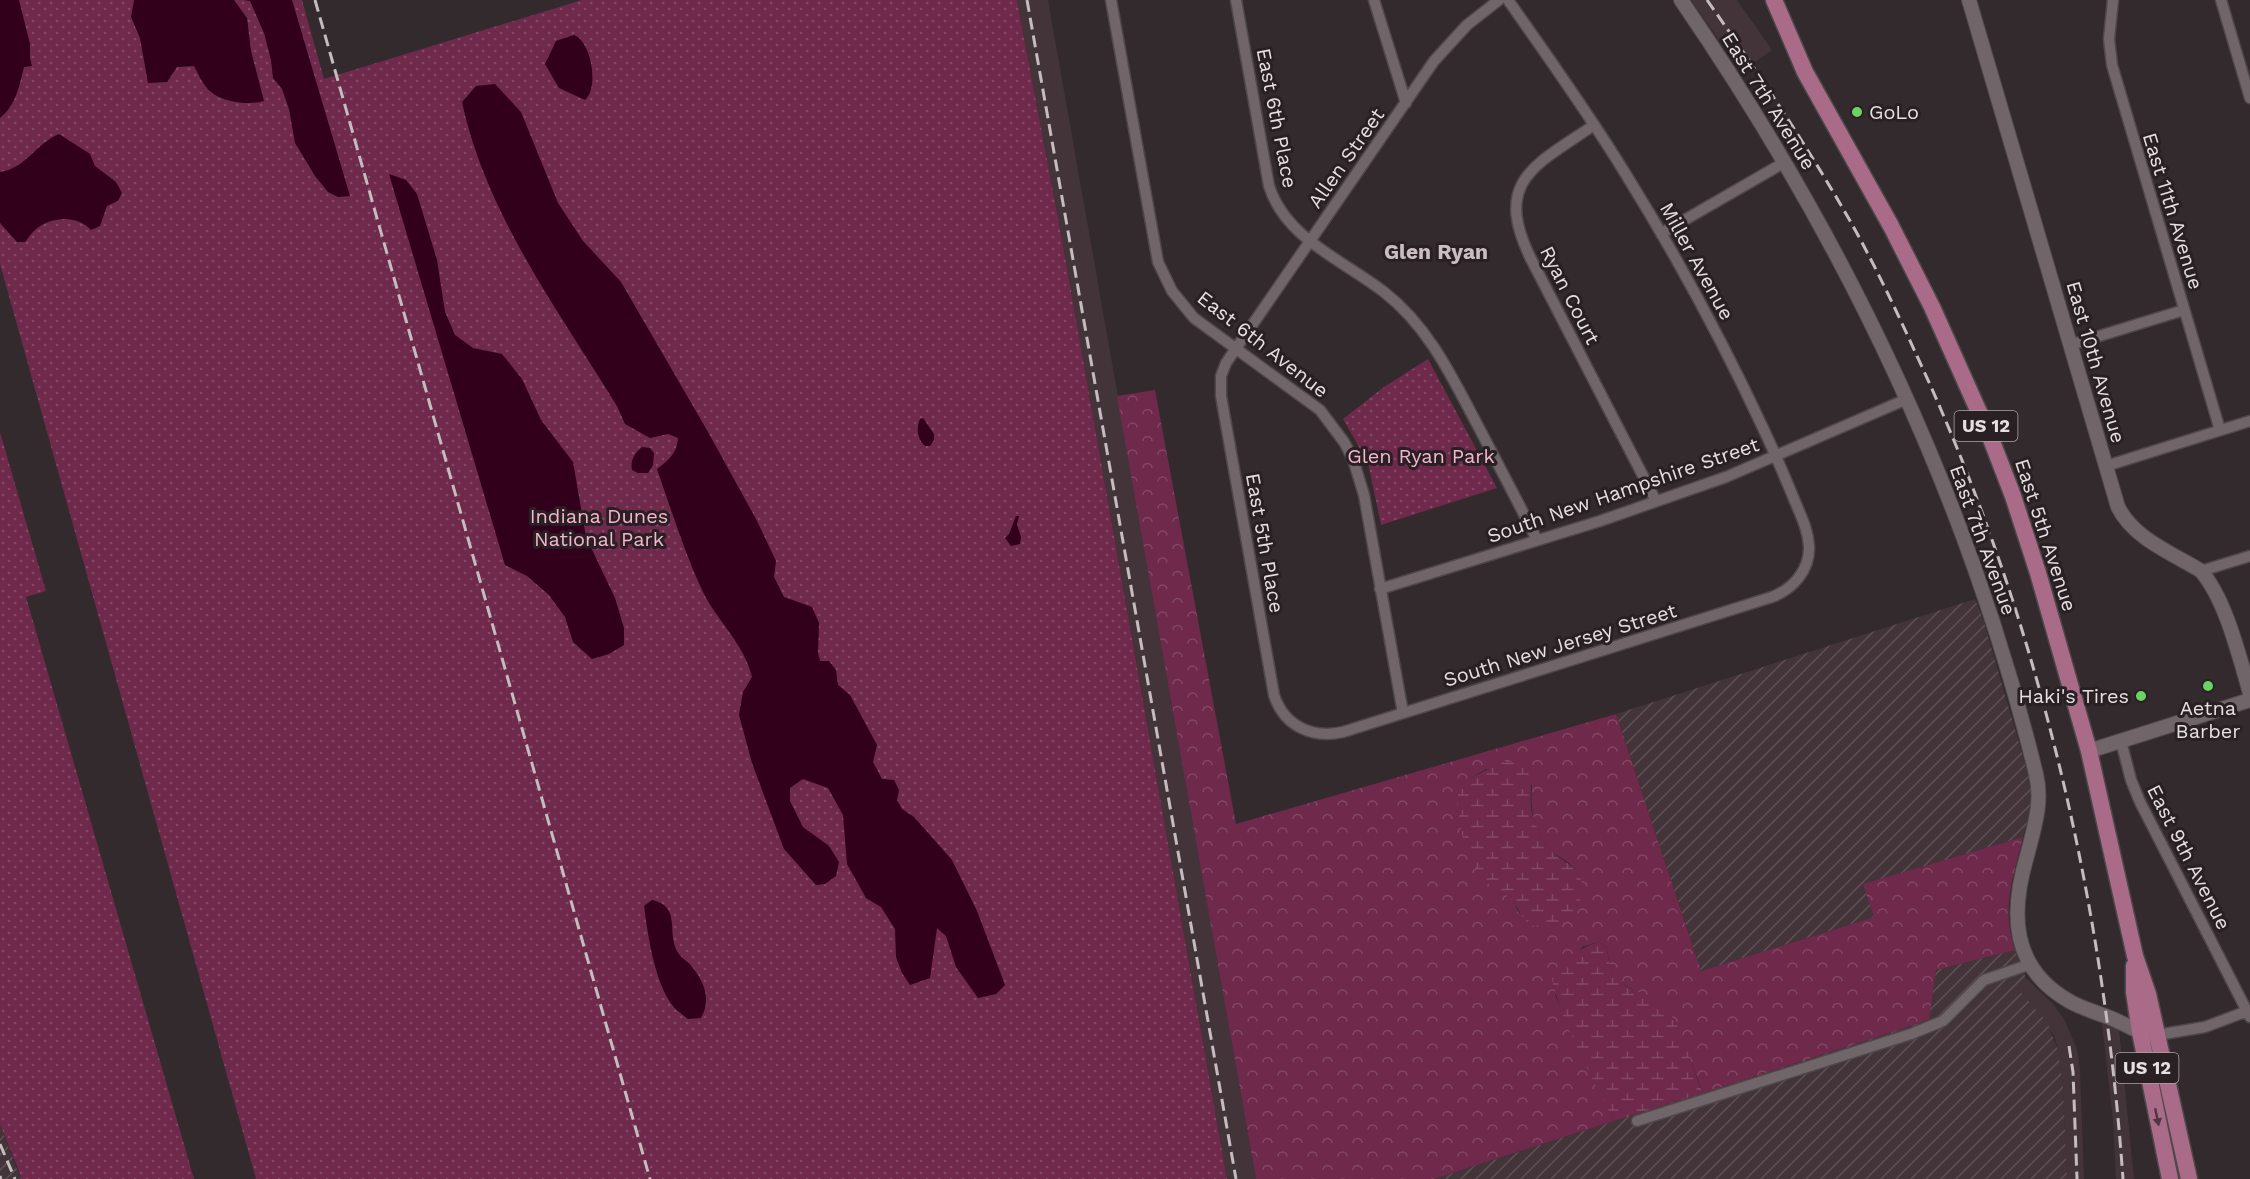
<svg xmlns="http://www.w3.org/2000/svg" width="2250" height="1179" font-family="'Work Sans',sans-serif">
  <defs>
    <pattern id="industrial-furrows" width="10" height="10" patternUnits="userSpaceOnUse" patternTransform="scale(1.5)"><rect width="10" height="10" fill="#43343a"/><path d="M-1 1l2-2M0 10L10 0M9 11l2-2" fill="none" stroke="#5e5156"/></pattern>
    <pattern id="forest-crowns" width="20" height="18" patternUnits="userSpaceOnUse" patternTransform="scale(1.5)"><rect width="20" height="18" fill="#6e294b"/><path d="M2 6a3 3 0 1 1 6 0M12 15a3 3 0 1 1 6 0" fill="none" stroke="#834865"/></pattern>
    <pattern id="wetland-marsh" width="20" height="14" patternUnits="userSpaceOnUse" patternTransform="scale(1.5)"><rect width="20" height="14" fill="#6e294b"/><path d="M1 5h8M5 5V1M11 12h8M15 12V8" fill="none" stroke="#834865"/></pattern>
    <pattern id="park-dots" width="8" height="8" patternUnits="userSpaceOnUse" patternTransform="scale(1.5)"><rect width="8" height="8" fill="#6e294b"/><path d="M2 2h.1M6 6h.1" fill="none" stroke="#834865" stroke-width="1.8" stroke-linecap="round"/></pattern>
  </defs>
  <rect width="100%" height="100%" fill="#332a2d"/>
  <path fill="#43343a" d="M1017,0H1048L1256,1179H1227L1061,234Z
    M1691,0H1737L1772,50L1741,72Z
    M2026,978L2053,1004L2064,1019L2077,1049L2080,1069L2084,1179H2067L2063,1086L2058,1050L2054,1035L2018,989Z
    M2102,1024L2119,1029L2134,1179H2116L2113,1119Z"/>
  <path fill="url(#industrial-furrows)" d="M1975,599L1983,619L2031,784L2032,807L2023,837L1864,884L1874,917L1701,971L1616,714Z
    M2015,950L2026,978L2018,989L2047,1022L2058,1050L2063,1086L2067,1179H1434L1928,1020L1936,970Z
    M0,1124L16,1167L22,1179H0Z"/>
  <path fill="url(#forest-crowns)" fill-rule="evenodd" d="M1155,390L1236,824L1616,714L1701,971L1874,917L1863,884L2023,837C2013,880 2001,906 2015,950L1936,970L1929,1020L1703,1093L1681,1036L1650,997L1637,992L1615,979L1609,962L1607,948L1598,942L1582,947L1555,995L1614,1121L1434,1179H1256L1117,396ZM1486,769L1532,785C1530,807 1533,829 1547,847C1554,856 1563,857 1570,864C1584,876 1583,891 1577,906L1519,913L1459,790L1470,778Z"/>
  <path fill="url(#wetland-marsh)" d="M1505,761C1544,765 1525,791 1533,817C1537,828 1541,841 1549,849C1560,861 1576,864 1581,880C1589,905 1557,934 1534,926C1522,922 1519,907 1511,899C1504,893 1495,890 1488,884C1464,861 1457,821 1458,790L1470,778Z
    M1598,942L1607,948C1612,1003 1650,982 1671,1015C1685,1036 1692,1069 1703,1093L1614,1121C1591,1074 1562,1026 1551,975C1562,959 1579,949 1598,942Z"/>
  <path fill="url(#park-dots)" d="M0,0H302L324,79L582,0H1017L1061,234L1227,1179H256L0,264Z
    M1428,359L1497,488L1381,525L1368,463L1343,419L1384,387Z
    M0,432L46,591L26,597L194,1179H22L0,1124Z"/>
  <path fill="#32001b" d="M0,0H19L30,44V58L32,66L24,67C19,87 16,105 0,118Z
    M134,0H234L247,18L251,51L264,101C248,106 217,102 206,87C201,81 198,73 194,66L177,67L167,82L148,83L140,38L131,17Z
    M244,0H292L350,196L338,197L328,192L315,176L295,143L289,109L282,89L273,78L271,60L264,33L250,1Z
    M574,35C592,42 599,88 585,100L559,88L545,64L556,41Z
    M495,84L521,112L558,203L583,241L621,282L708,432L756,519L776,561L774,577L784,597L812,607L819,623L818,653L820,661H829L836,670L838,685L850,695L877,745L873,762L882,779L894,780L899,790L897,800L902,809L914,817L952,860L977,911L1005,985L996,994L978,998L956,967L946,936L937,928L930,978L910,985L902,973L896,957L895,929L881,907L866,898L847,864L843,815L828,788L803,779L790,788V801L803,827L829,846L839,862L836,876L825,884L816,885L784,849L752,763L739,715L743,692L752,677C744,643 716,620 702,590C684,551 671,509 657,469C669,460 677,453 678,438L668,434L650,438L625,424L617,406C558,310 486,214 462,102L476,86Z
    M59,134L90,154L95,166L116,182L122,193L118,201L107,206L100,226L91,230C79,217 58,216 42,225C35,228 29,237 25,242H17L0,223V172C27,168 35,144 59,134Z
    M389,174L406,180L417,194L437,260L445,312L455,335L473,348L502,354L522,379L541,420L573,462L586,537L615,598L624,628V645L609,654L592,659L573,642L565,617L549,595L527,576L505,565Z
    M923,418L934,434V440L930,446H925C917,438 916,429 920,419Z
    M642,447L650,448L654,453L653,465L648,473H638L632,470C630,460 635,453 642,447Z
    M1016,516H1019L1017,524L1021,537L1020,544L1011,546L1005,538L1009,534Z
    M652,900C683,907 665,934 679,954C682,959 689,962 692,967C705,982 711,1001 701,1018L688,1019C682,1014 674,1009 670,1002C654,977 648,936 644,906Z"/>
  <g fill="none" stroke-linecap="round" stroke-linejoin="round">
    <g stroke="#4f484b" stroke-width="13">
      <path id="minor" d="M1111,0L1158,262L1172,291L1194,318L1320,410L1344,442L1353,459L1364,495L1403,713
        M1236,0L1269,186C1286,239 1343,260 1384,292C1429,327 1452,377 1478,426C1498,464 1518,502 1537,540
        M1374,0L1406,103
        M1499,0L1467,25L1434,61L1226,363L1221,376V396L1274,695C1284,726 1312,739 1343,732L1772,597C1793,589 1810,570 1809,546C1808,529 1800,514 1794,499C1784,475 1774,451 1763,428C1722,340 1676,255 1625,173C1589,114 1548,57 1508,0
        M2113,0L2109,39L2112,65L2220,430
        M2221,0L2250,98
        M1594,125C1536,165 1492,180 1531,259L1656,501
        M1662,233L1785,162
        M2070,345L2184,310
        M2106,466L2250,421
        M2201,571L2250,556
        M1380,589L1600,521L1726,477L1907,399
        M2121,741L2131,780L2140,802L2250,1017
        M2157,1035L2205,1027L2250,1010
        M1637,1121L1911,1034L1943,1021L1984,980L2031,964"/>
    </g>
    <g stroke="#4f484b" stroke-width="16">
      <path id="tertiary" d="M1681,0C1843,236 1968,495 2036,774C2043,802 2034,828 2027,856C2010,913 2011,968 2069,1001C2081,1008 2095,1012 2108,1017C2119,1021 2129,1027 2140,1032L2148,1034
        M1969,0L2118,507C2134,539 2172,553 2201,571C2226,600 2239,656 2250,693
        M2089,751L2250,700"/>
    </g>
    <g stroke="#4f484b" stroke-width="19">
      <path id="primary" d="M1774,0L1805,72L1891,226L1932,307L1991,439L2013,496L2038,573L2089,751L2135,956L2148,994L2189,1179
        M2134,966V992L2140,1032L2170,1179"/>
    </g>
    <use href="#minor" stroke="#70666a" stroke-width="10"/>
    <use href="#tertiary" stroke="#70666a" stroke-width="14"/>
    <use href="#primary" stroke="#a96b87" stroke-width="16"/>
    <path stroke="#c3bdbf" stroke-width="3" stroke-dasharray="12 6" stroke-linecap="butt" d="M315,0L650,1179
      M1027,0L1236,1179
      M1707,0C1757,71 1806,144 1849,219C1874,263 1896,310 1917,356C2037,615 2103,895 2123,1179
      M2069,1046L2073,1072L2077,1179
      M0,1144L15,1179
      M0,1176L1,1179"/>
  </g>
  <defs><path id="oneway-solid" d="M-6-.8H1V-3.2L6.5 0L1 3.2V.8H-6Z" transform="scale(1.5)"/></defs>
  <use fill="#4f3642" href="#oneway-solid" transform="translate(2157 1117) rotate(78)"/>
  <g fill="#6bd363" stroke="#292024" stroke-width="2">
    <circle cx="1857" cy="112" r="6"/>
    <circle cx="2208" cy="686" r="6"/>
    <circle cx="2141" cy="696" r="6"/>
  </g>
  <g text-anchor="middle" stroke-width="6" stroke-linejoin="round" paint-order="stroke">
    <g fill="#292024" stroke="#ada6a8" stroke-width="1.5">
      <rect x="1954.5" y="411" width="63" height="30" rx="4.5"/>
      <rect x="2115.5" y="1053" width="63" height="30" rx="4.5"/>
    </g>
    <g font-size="18" font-weight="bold" fill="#e5dfe1">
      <text x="1986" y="432">US 12</text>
      <text x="2147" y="1074">US 12</text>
    </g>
    <g font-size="20" fill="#e5dfe1" stroke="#292024">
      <text transform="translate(1769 101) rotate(58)" y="7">East 7th Avenue</text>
      <text transform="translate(1277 118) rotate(79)" y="7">East 6th Place</text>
      <text transform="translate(1346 158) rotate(-55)" y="7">Allen Street</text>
      <text transform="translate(2173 211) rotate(73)" y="7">East 11th Avenue</text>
      <text transform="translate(1697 261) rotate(61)" y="7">Miller Avenue</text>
      <text transform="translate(1570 295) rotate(63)" y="7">Ryan Court</text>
      <text transform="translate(1263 344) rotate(38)" y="7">East 6th Avenue</text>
      <text transform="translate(2096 362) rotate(74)" y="7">East 10th Avenue</text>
      <text transform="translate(1623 490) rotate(-19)" y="7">South New Hampshire Street</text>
      <text transform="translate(2046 535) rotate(72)" y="7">East 5th Avenue</text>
      <text transform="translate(1983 540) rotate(70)" y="7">East 7th Avenue</text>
      <text transform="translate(1265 543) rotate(80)" y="7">East 5th Place</text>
      <text transform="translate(1560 645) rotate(-17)" y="7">South New Jersey Street</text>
      <text transform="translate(2189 857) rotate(63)" y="7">East 9th Avenue</text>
    </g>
    <g font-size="20" fill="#e5dfe1" stroke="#292024" text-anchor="start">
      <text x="1869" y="119">GoLo</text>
      <text x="2129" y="703" text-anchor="end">Haki's Tires</text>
      <text x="2208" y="715" text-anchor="middle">Aetna<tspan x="2208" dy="23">Barber</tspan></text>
    </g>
    <g font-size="20" fill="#f6b4cf" stroke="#292024">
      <text x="1421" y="463">Glen Ryan Park</text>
      <text x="599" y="523">Indiana Dunes<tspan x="599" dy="23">National Park</tspan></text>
    </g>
    <g font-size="21" font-weight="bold" fill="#c9bec2" stroke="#292024">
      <text x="1436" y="259">Glen Ryan</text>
    </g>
  </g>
</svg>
